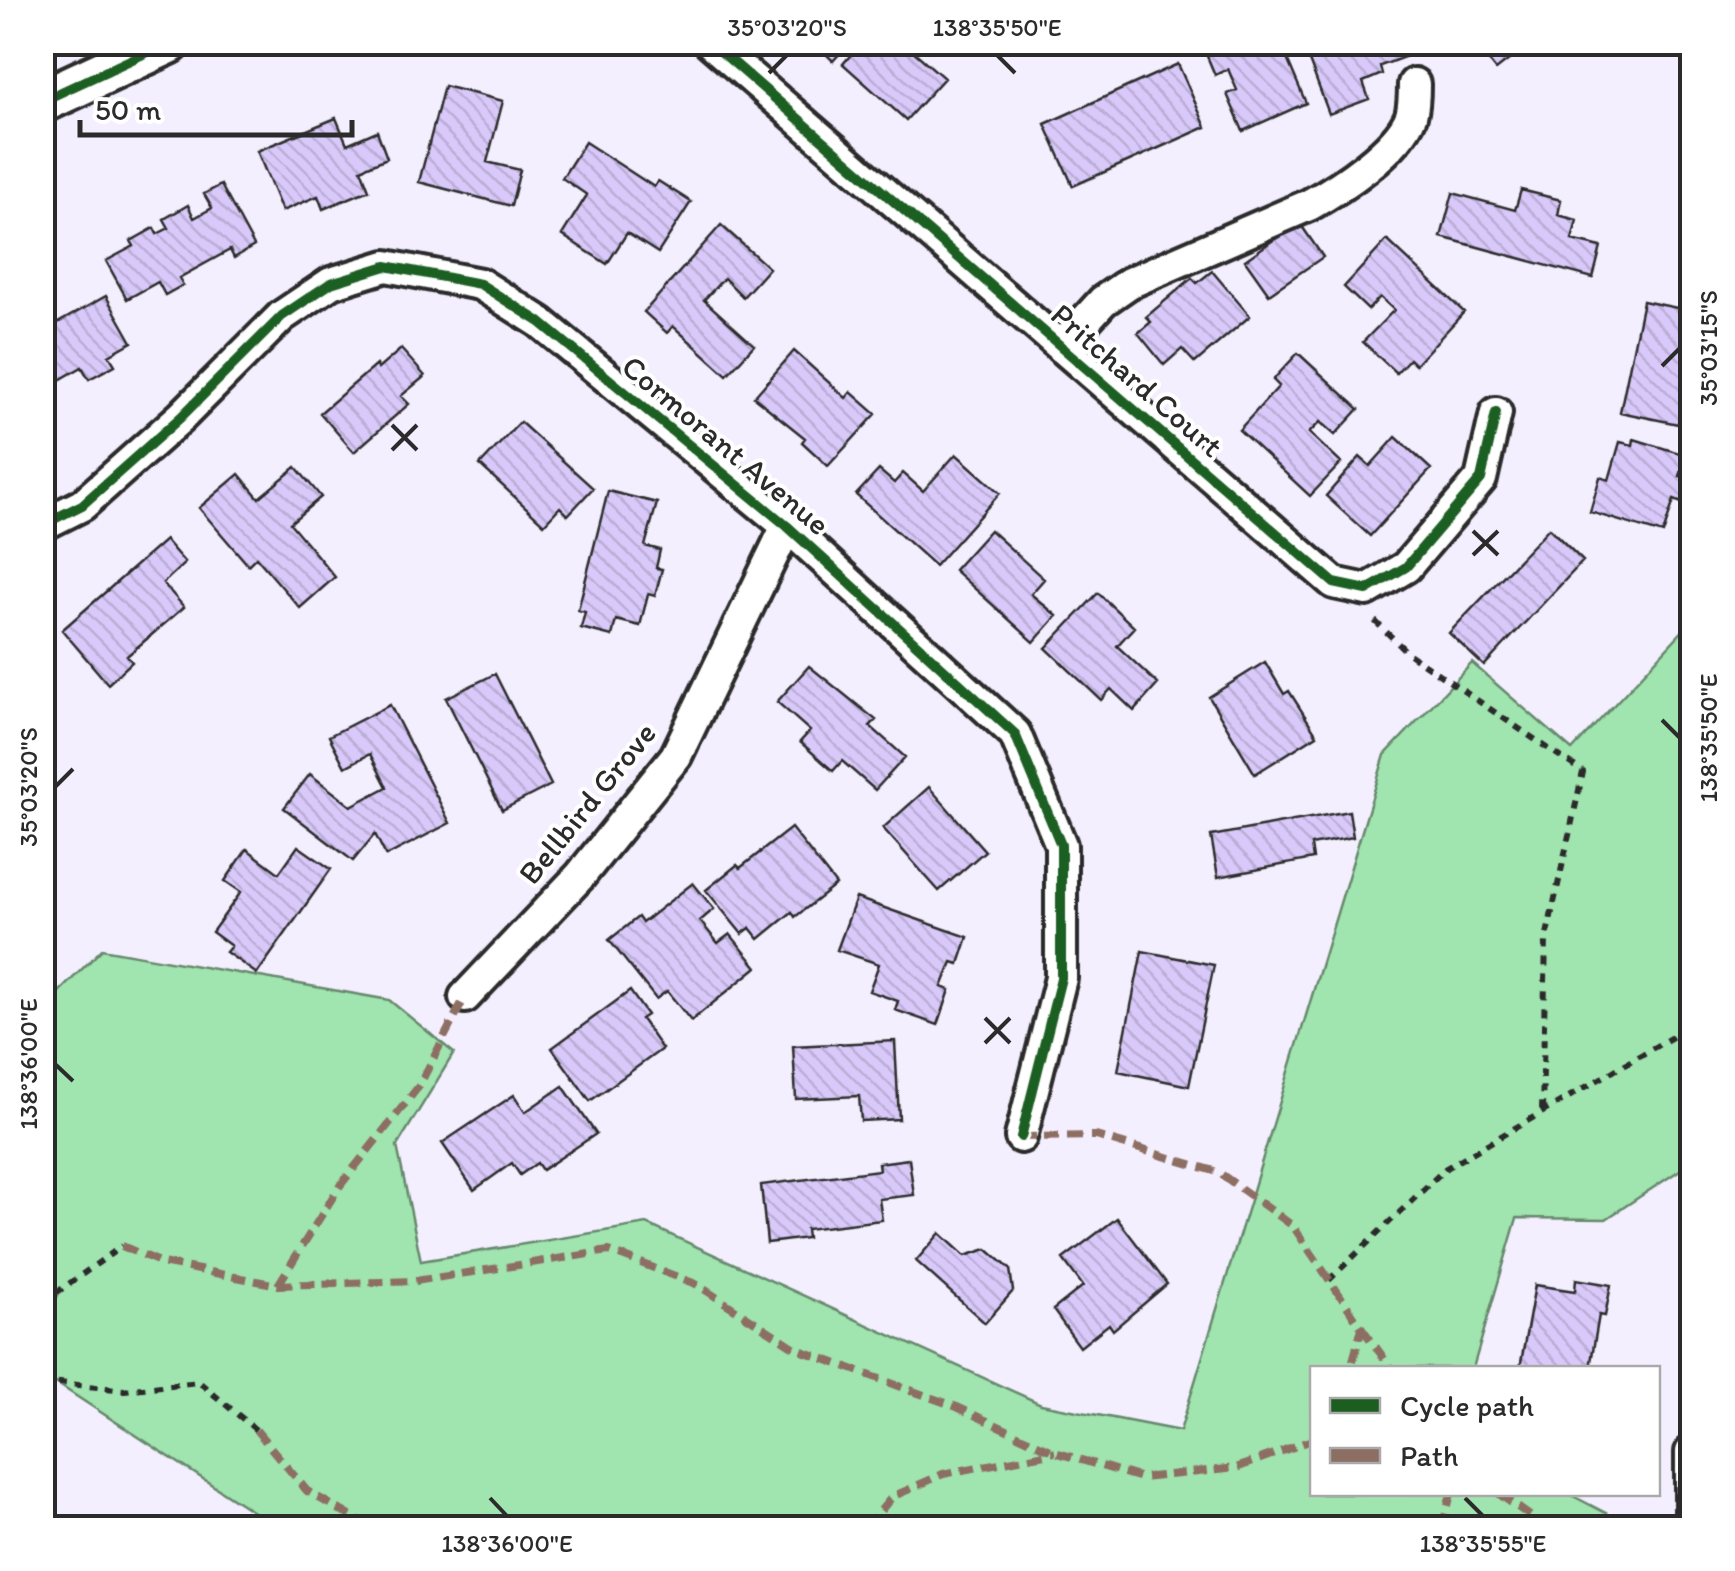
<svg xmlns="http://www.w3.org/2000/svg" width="1735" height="1571" font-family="Itim,sans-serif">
  <defs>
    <pattern id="building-back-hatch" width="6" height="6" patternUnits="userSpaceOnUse" patternTransform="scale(2.5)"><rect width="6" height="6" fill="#d9c9fa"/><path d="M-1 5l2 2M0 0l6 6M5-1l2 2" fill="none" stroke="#baadd6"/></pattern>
  </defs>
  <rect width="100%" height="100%" fill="#f4effe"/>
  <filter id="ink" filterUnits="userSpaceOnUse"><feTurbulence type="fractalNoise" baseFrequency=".01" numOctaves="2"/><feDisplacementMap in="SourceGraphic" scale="20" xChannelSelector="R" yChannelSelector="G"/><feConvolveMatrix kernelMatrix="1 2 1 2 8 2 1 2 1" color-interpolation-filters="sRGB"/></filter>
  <g filter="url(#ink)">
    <path fill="#a0e4af" stroke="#66886d" stroke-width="2.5" d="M1692,621V1162L1606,1219L1517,1218L1473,1368H1312V1494H1569L1635,1528H278L56,1383L43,1390V1008L102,949L389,1000L454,1053L397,1146L421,1261L647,1224L1041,1404L1180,1431L1385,755L1472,663L1572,750Z"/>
    <path fill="url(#building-back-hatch)" stroke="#2b2b2b" stroke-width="2.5" d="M814,42H850L833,61Z
      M862,42H903L944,78L906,120L843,64Z
      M1201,42H1280L1306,103L1243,131L1227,94L1237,90L1228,69L1215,75Z
      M1298,42H1411L1415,53L1380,66L1382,74L1363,82L1369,99L1329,114L1307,55L1303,56Z
      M1474,42H1532L1496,70Z
      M1178,64L1206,127L1073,186L1045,124Z
      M444,86L503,101L487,162L520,170L511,206L419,182Z
      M336,118L347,144L377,131L387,158L361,169L369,190L323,209L318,196L282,211L257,151Z
      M585,142L654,187L658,181L691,202L658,253L627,233L607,264L562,235L587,195L562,178Z
      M221,185L254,246L234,258L230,250L179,278L183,285L165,295L158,282L127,299L106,261L134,246L131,241L154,228L157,234L169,228L164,219L188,205L194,218L212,208L204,194Z
      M1521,190L1561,200L1558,215L1577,220L1572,240L1601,247L1593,278L1441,237L1453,193L1515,210Z
      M1299,222L1323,257L1269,294L1245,260Z
      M721,225L769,268L743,297L724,278L704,300L754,345L727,375L673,326L667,333L644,312Z
      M1387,240L1464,312L1415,365L1409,359L1396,373L1363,342L1394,310L1380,297L1368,310L1344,287Z
      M1212,271L1250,316L1195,363L1182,349L1164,365L1138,333L1151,322L1146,317L1192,278L1197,283Z
      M106,296L132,342L109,355L115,365L89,379L82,367L42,390V332Z
      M1643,301L1692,311V353L1678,424L1620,412Z
      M401,349L425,376L401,396L409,404L354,452L320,413L376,365L378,369Z
      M794,351L846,398L851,392L876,414L828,466L802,442L805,438L754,397Z
      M1298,353L1359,409L1335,435L1320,422L1309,433L1341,463L1310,496L1239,430L1279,386L1273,380Z
      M520,422L593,488L568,515L560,507L544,524L480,465Z
      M1396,437L1431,469L1370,536L1326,496L1360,457L1370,466Z
      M1634,439L1686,455L1680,476L1689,478L1682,503L1674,500L1663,534L1590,512L1600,477L1609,480L1620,442L1633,445Z
      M956,454L1000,493L935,566L856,495L879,470L894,483L903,473L923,491Z
      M296,467L321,497L290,523L335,577L300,608L256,557L248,565L199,508L239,474L259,498Z
      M608,491L657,503L645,546L660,550L656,568L662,569L655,596L648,594L640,626L616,620L612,636L581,628L585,612L578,610Z
      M1549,528L1583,561L1484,666L1449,633Z
      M990,530L1044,579L1031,594L1057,616L1034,642L954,570Z
      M165,540L185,563L163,583L184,607L127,656L132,662L108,684L62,630Z
      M1098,593L1134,627L1117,646L1158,684L1134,711L1111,689L1101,700L1046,648Z
      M1265,662L1284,694L1289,691L1317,735L1255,774L1209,697Z
      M809,666L876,720L870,726L905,757L875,790L842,761L833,771L800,742L810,731L777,702Z
      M495,674L551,785L502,810L446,698Z
      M390,705L450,823L386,856L375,834L353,861L284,808L310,774L351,806L387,787L370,754L345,767L329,736Z
      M929,787L985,851L939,891L883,828Z
      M1349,811L1353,837L1311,845L1313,859L1218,877L1211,836Z
      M791,828L836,885L795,917L792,912L759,939L750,928L742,934L706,890L737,865L740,868Z
      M298,846L331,869L257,974L226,952L231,946L212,932L241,892L225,881L247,849L279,873Z
      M693,883L714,909L700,921L718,943L730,934L757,967L691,1021L667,991L656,999L609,940L638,917L642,923Z
      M856,898L968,937L959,964L952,962L942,987L950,990L938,1025L895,1010L898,1001L869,991L879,964L837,950Z
      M1142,951L1214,965L1189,1086L1118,1071Z
      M630,991L647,1015L641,1019L662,1049L590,1101L552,1048Z
      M895,1041L899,1119L861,1121L859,1096L796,1099L793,1046Z
      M563,1086L596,1134L542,1170L537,1163L520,1175L512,1163L474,1190L442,1143L514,1095L525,1112Z
      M909,1159L914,1195L879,1199L882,1220L806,1229L807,1238L767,1243L761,1185L879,1170L878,1163Z
      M1117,1218L1167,1284L1113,1330L1109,1324L1080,1347L1053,1310L1083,1286L1063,1259Z
      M940,1233L965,1256L987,1249L1010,1269L1013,1291L985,1323L916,1261Z
      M1576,1279L1611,1285L1605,1316L1599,1315L1590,1368H1520L1535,1285L1575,1291Z"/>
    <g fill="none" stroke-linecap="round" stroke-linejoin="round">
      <g stroke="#2b2b2b" stroke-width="38">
        <path id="street" d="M710,42L1334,583L1367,590L1406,567L1481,479L1496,413
          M1061,347L1103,301L1129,283L1309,205C1340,188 1398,150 1411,116C1414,106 1414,95 1414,84
          M42,525L82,505L181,417L282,316L331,283L386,266L480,284L540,322L787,526L1015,734L1061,845V978L1021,1137
          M465,997L580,876L676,756L787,526
          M1691,1452V1528"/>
      </g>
      <g stroke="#2b2b2b" stroke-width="50">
        <path id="secondary" d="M42,101L169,42"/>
      </g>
      <path stroke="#2b2b2b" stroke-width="6" stroke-dasharray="8 8" stroke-linecap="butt" d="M1375,621L1409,654L1583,772L1546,939L1542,1112
        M1329,1280L1446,1168L1679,1033L1692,1001
        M56,1293L122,1246
        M42,1381L124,1390L199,1382L256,1430"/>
      <use href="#street" stroke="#fff" stroke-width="30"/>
      <use href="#secondary" stroke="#fff" stroke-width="42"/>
      <path stroke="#8d6e63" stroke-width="8" stroke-dasharray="15 8" stroke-linecap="butt" d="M1021,1137L1096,1136L1218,1172L1293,1226L1362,1328L1351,1368
        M122,1246L162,1263L278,1285L415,1281L609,1251L696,1284L797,1349L957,1407L1055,1452L1141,1478L1236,1468L1312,1440
        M278,1285L339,1187L419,1086L465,997
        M42,1321L56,1293
        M1362,1328L1391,1368
        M256,1430L307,1491L371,1528
        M1499,1494L1547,1528
        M866,1528L892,1497L943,1474L1055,1452
        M1442,1528L1451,1494"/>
      <g stroke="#fff" stroke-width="16">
        <path id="cycleway" d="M710,42L1334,583L1367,590L1406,567L1481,479L1496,413
          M42,101L169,42
          M42,525L82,505L181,417L282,316L331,283L386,266L480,284L540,322L787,526L1015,734L1061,845V978L1021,1137"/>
      </g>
      <use href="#cycleway" stroke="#1b5e20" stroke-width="10"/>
    </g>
  </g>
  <path fill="none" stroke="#2b2b2b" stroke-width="4" d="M997,55L1015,73M769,73L787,55M1662,366L1680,348M392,425L417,450M392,450L417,425M1473,531L1498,555M1473,555L1498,531M1662,720L1680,738M55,787L73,769M985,1018L1010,1043M985,1043L1010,1018M55,1064L73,1081M490,1498L507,1516M1465,1498L1483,1516"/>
  <g text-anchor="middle" stroke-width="8" stroke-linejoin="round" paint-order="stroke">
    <g font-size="32" fill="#2b2b2b" stroke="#fff">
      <text transform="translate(1137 380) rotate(41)" y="11">Pritchard Court</text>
      <text transform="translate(726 445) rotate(40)" y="11">Cormorant Avenue</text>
      <text transform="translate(587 803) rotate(-51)" y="11">Bellbird Grove</text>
    </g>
  </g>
  <rect width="1735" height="1571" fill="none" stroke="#fff" stroke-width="110"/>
  <rect x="1310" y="1366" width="350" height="130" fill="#ffffff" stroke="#aaaaaa" stroke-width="2.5"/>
  <rect x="1330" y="1398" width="50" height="15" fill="#1b5e20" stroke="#aaaaaa" stroke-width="2.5"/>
  <text x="1400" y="1416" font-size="30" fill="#2b2b2b">Cycle path</text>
  <rect x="1330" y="1448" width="50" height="15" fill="#8d6e63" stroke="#aaaaaa" stroke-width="2.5"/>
  <text x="1400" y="1466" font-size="30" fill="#2b2b2b">Path</text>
  <path d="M80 120v15h272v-15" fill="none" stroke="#2b2b2b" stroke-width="5"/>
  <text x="95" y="120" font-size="30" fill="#2b2b2b" stroke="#ffffff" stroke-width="8" paint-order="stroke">50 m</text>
  <rect x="55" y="55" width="1625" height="1461" fill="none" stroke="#2b2b2b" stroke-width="4"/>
  <g font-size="25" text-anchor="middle" fill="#2b2b2b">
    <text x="787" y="36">35°03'20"S</text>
    <text x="997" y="36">138°35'50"E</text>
    <text transform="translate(1708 348) rotate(-90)" y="9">35°03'15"S</text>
    <text transform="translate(1708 738) rotate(-90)" y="9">138°35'50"E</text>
    <text transform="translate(28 787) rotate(-90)" y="9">35°03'20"S</text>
    <text transform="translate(28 1064) rotate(-90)" y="9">138°36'00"E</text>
    <text x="507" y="1552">138°36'00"E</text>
    <text x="1483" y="1552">138°35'55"E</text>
  </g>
</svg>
